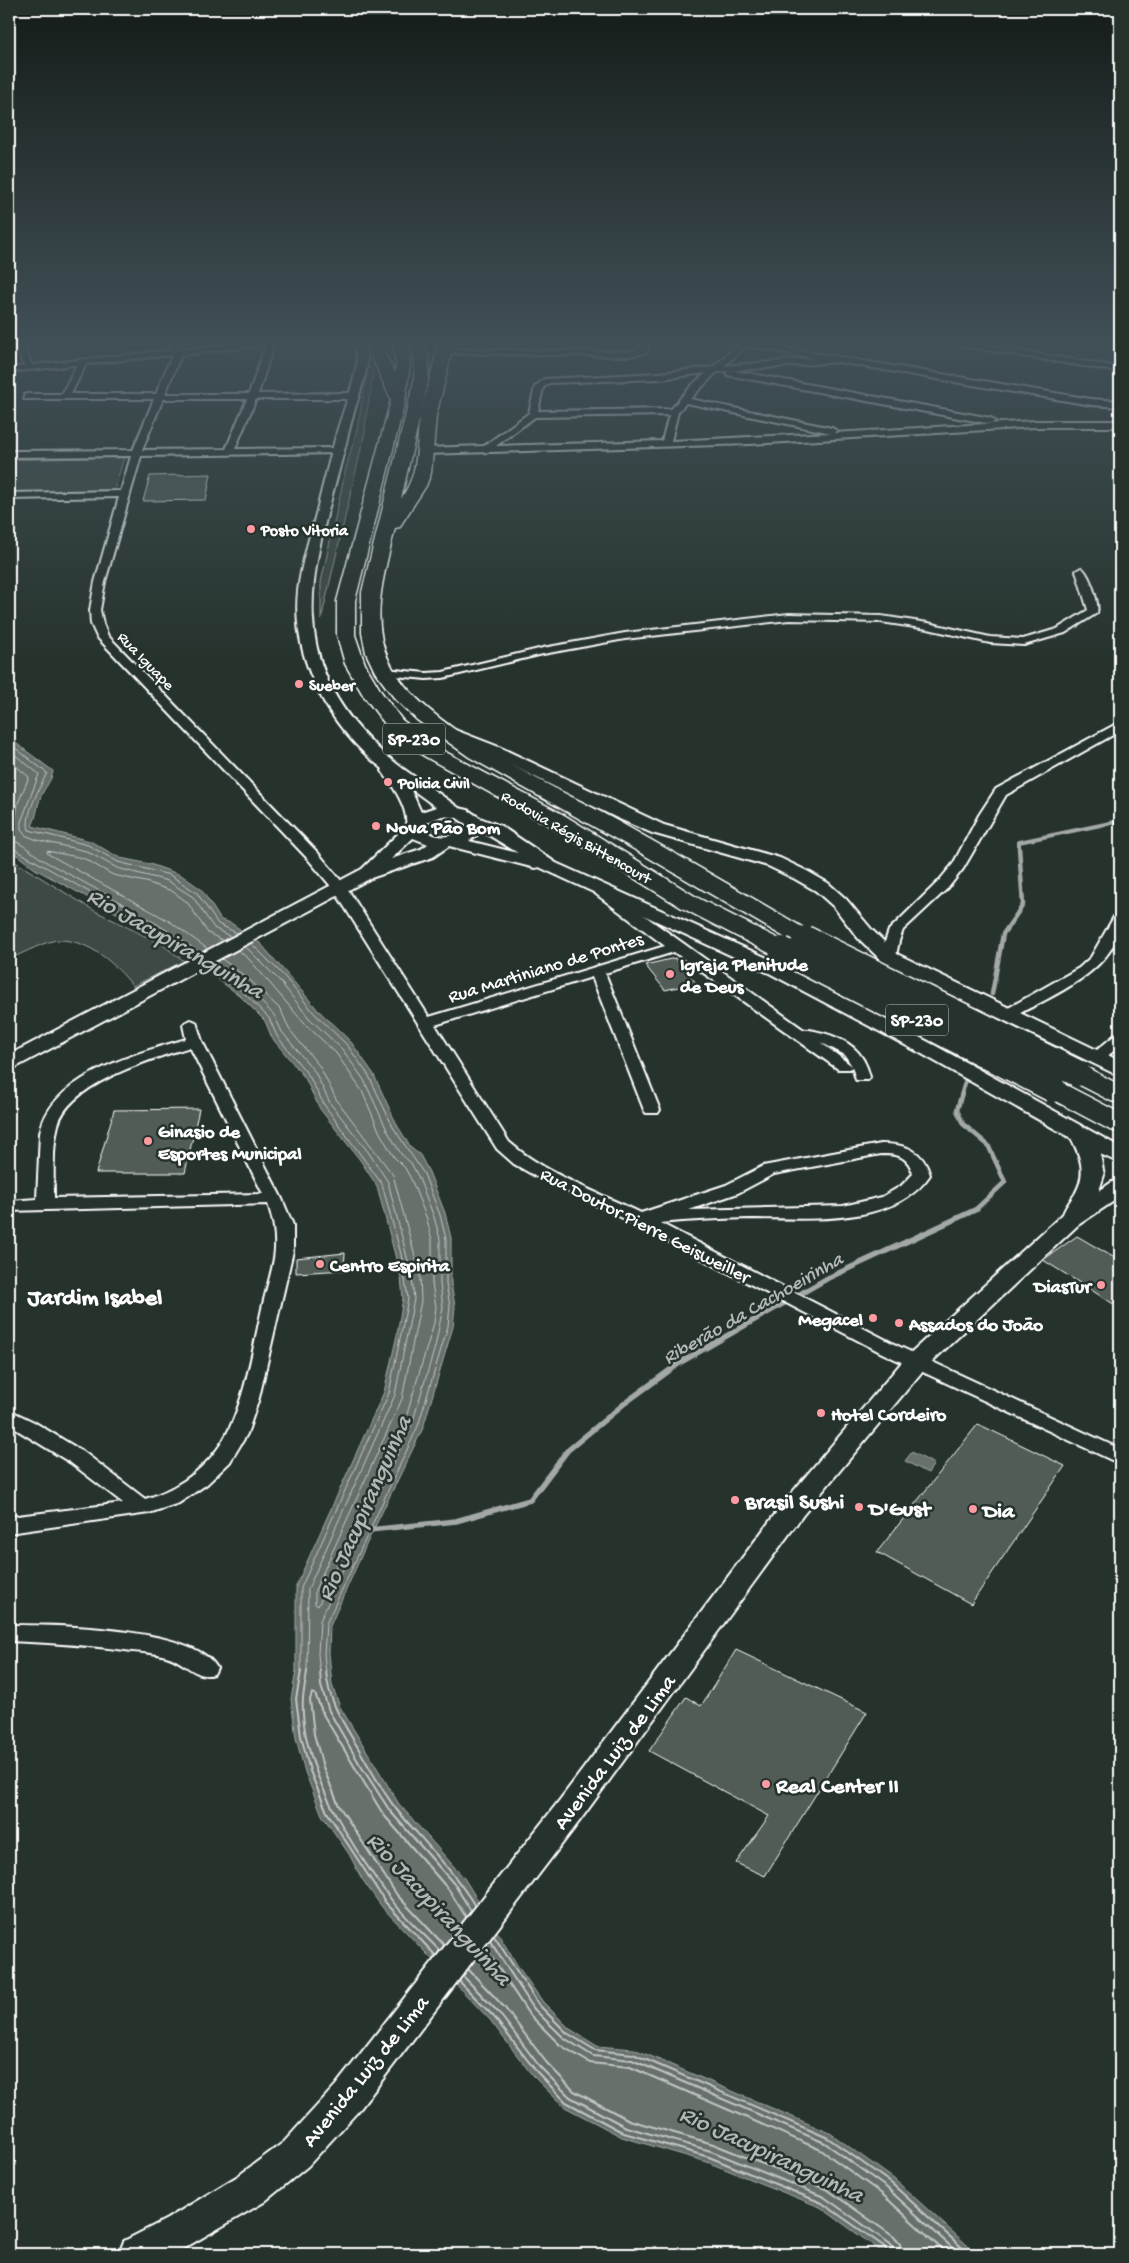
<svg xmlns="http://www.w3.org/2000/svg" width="1129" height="2263" font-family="'Gochi Hand',sans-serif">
  <rect width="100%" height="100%" fill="#26332d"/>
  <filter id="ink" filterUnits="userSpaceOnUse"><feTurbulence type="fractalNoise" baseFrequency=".02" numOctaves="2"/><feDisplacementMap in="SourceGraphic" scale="10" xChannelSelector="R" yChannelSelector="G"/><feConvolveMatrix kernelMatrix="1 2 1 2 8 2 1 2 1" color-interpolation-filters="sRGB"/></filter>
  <g filter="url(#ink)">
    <path fill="#3e4944" stroke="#9ea4a2" d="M373,364C374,387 365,409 365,432L321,620V582L346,468L357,429L368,369Z
      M124,457L114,491L9,493V460Z
      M433,815L446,816L460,824L462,833L440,839L427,832V824Z
      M9,858L93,910L163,945L184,961L133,986C115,964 90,940 59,940C47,940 22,954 9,959Z"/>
    <path fill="#67706c" stroke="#a4a9a7" d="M9,738L53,771C52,780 45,787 41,796C37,806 37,816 32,826L90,841L120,858L150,864L181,875L201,889L221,920L231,923L261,944L318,1010L351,1042L373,1073L397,1125L411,1148L420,1155L429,1172L445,1213L451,1238V1284L455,1306L453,1327L446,1350L423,1428L367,1543L330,1626L329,1653L332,1685L340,1707L399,1804L464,1878L519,1968L543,2002L570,2029L597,2046L634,2049L830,2133L894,2179L977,2254H885L820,2207L707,2162L622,2137L563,2106L532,2075L490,2020L382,1907L362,1879L349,1854L322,1815L305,1772L296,1738L291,1699L296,1671V1586L384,1392L397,1335L403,1298L401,1278L377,1186L360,1160L320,1109L305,1078L272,1038L265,1021L239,995L159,936L35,869L9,849Z
      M912,1452L934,1464L928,1473L905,1461Z"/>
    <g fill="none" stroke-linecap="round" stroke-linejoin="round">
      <path stroke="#c2c6c4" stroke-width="1" d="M9,743L47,773C40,787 24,816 29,830L88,845L118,862L170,875L197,893L218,924L237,933
        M9,750L39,774L21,822V829L25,835L37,840L86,851L117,868L168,881L193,897L214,928L231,937
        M9,760L29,777L18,803L14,830L9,832
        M9,839C24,843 35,856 48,863C100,891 152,918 200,953
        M9,846L150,927L194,956
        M251,943L284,976L314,1013L347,1045L369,1076L393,1127L424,1174L440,1215L446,1239V1284L450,1306L448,1326L418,1426L326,1624L324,1654L326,1673
        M245,946L279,980L309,1018L342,1049L364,1080L387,1130L401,1154L411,1163L418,1176L434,1217L440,1239V1284L443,1307L435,1347L412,1424L357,1538L320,1621L318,1654L320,1673
        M208,949L169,921L48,854L47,851L83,858L113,875L146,882L172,891L187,902L208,933L224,941
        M222,959L251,981L281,1010L289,1029L320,1067L336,1099L393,1175L420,1275L421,1301L402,1399L315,1590V1604L318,1606L405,1421L434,1323L436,1307L432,1284V1241L427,1219L411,1179L405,1168L394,1157L380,1133L362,1091L336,1053L304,1023L249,959L238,950
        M214,963L246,986L274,1015L282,1032L315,1072L330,1103L369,1153L388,1182L412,1277L414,1299L395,1395L308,1589L307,1673
        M208,966L242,991L269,1018L277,1036L309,1076L325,1106L382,1184L401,1254L408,1299L389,1393L301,1588V1673"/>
      <path stroke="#c2c6c4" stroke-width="2" d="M301,1671L296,1699L301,1736L310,1771L327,1812L386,1903L436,1956
        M307,1671C306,1680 304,1689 303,1698C299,1766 351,1846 390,1898C404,1917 424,1934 440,1951
        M320,1671L321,1686L329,1711L359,1763L390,1811L455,1885L471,1911
        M326,1671C328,1698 340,1718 354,1741C367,1763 380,1788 396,1809C423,1841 453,1870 475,1906
        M494,1936L539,2005L567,2033L595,2050L633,2054L828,2138L891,2183L969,2254
        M490,1941L534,2009L564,2038L593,2056L632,2060L825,2143L887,2188L959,2254
        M444,1945L397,1895L339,1806L323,1767L314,1734L310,1700L312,1693L315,1694L324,1716L383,1814L449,1890L466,1917
        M485,1947L528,2013L560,2045L590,2063L630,2067L821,2150L882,2194L947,2254
        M468,1969L505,2008L546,2062L574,2091L629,2120L713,2144L828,2190L894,2237L900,2244L902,2254
        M463,1976L499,2013L540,2067L570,2097L626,2127L711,2151L824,2197L889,2243L893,2247L894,2254
        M459,1981L494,2017L536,2071L566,2102L624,2133L709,2157L822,2203L885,2247L888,2254"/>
      <path stroke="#a4a9a7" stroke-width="4" d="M1019,849V842L1120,821"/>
      <path stroke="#a4a9a7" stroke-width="4.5" d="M992,994L1003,934L1023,905L1019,847
        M973,1055L957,1110L963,1124L988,1145L1005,1182L975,1210"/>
      <path stroke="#a4a9a7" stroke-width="5.5" d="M369,1530L456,1521L530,1500L567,1451L625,1403L681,1362L828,1278L977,1209"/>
    </g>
    <path fill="#515c57" stroke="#fff" d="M211,474L206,500L143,501L150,476Z
      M675,958L696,983L665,990L645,965Z
      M199,1109L185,1173H96L114,1110Z
      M1077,1236L1120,1261V1308L1043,1260Z
      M345,1253L344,1270L296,1273V1258Z
      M978,1424L1065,1466L971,1604L877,1552Z
      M736,1650L867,1712L765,1876L736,1863L769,1816L649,1751L686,1697L701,1706Z"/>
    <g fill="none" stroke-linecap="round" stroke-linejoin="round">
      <g stroke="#fff" stroke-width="4">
        <path id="minor" d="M15,344H23L32,365L173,350L168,344H176L180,350L235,344H262L258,346L181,355L165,394H249L266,344H274L258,394L352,393L356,396L352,399H256L235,449L337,448L340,449V453L141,456L105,582L100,610L103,624L108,636L318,853L347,888L429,1017L665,946L596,894L594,891L601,887L606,888L804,1030C810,1029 817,1032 823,1033C848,1040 864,1051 870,1077L868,1080H856L852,1066L845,1055L820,1042L852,1066L850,1069H838L674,952L605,973L660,1110L658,1113H646L644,1110L592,977L435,1025L509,1142C547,1175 597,1192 641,1213L726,1185L763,1166L881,1144C906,1144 923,1150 930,1175C895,1228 803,1218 748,1218C718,1219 689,1220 660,1223L896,1345L1120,1449V1464L882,1353L633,1223L537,1177L514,1164L497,1149L334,890L308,859L97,637L91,624L90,610L95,582L119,497L9,499V493L121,491L131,456L14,457L9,454L14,451L133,450L154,399H24V395L27,394H62L77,365L9,372V368L24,366ZM172,355L156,394H71L86,364ZM163,399H247L226,449L142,450ZM881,1154C898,1154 908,1156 913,1174L901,1186L882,1197L843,1206L689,1210L738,1193L774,1174Z
          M642,344H650L646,353L628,356L444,353L440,351L444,349L628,352L640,349Z
          M739,344H761L1091,399L1120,401V407L1091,405L837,362L717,372L690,399L832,428L837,431L834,433L1036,421H1120V427H1036L750,444L425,454L420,451L425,448L484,446L529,413L535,387L544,379L660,373L713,367ZM746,346H747L815,358L724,366ZM706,373L692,385L671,409L538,411L543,388L549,383L660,379ZM686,403L831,433L671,441L678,412ZM669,415L662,441L496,446L535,417Z
          M957,344H976L1120,367V372L961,346Z
          M730,370L991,418L995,421L991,424L727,375V371Z
          M1081,568C1089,571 1100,605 1097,613L1065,633L1024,645L990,643L928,629L881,622L789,620L625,639L543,654L443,678L426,679L385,675L379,672L385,669L426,673L443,672L543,648L625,633L789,614L881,616L928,623L990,637L1023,639L1057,629L1088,610L1076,571Z
          M1120,722V731L1006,795L963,869L948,888L903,930L899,941L895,961H885L883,958L884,945L889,930L938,882L953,864L979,815L996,789Z
          M1120,914C1124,968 1053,995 1013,1017H1003L1000,1014L1003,1011L1079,968L1091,957L1115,915Z
          M191,1020L196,1022L202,1041L282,1199L293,1225V1251L259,1398L247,1434L230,1462L207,1484L179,1503L149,1513L9,1533V1517L123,1503L71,1463L9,1425V1410L34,1422L85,1453L145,1499C172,1491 199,1474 216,1451C243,1417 253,1347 263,1304C267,1286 274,1267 275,1249C276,1232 273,1220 268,1204L9,1211V1201L37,1199L40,1133C50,1076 138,1053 186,1039L183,1025L186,1022ZM190,1047L263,1194L54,1198C54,1175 52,1149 58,1125C69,1083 152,1059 190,1047Z
          M1120,1033V1046L1101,1061H1091L1088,1058L1091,1055L1115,1035Z
          M9,1625C52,1625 196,1627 217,1668L214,1674C196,1680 183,1660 166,1656C155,1653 143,1652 132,1651C91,1645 50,1643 9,1641Z"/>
      </g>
      <g stroke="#fff" stroke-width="4">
        <path id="tertiary" d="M354,344H364C365,349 367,354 367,359C368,371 362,384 359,396C353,413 349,430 345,447C317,556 279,646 369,739C395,767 429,785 459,808L468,810L480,818L501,826L556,863L785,966L936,1046L1120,1147V1163L1100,1154L1104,1175L1099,1191L1112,1182L1120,1180V1197L1078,1225L925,1368L803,1515L581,1819L360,2109L308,2166L264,2202L174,2254H119L124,2241L167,2219L238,2176L284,2142L336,2085L559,1801L785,1501L907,1356L1063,1214C1065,1208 1071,1200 1075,1194C1087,1173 1081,1157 1071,1138L922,1054L771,974L539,867L535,868L449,846L433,857L371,878L16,1067L9,1069V1055L362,869L406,826C409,808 392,785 382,771L383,769C330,728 291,660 298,591C301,563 310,537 317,510C323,484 330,458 337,432C342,413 357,377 357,359C356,354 355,349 354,344ZM410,788L436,807L421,812ZM442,816L457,818L466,824V827C454,838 434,841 423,827V824ZM482,831L518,853L469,841ZM413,838L428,844L421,849L391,859Z
          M450,728L499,747L664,825L780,858L807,871L828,883L846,899L872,930L897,954L1120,1061V1075L1113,1073L883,962L858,938L834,907L816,891L795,879L768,866L652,833L617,818L487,753L444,736L442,733L444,730Z"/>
      </g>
      <g stroke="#fff" stroke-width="3">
        <path id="motorway" d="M366,344H380L395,373L396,365L393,344H407L410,365L405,401L355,601V635L365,664L382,693L402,720L438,748L564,815L698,898L791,945L794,950L791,955L782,957L773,955L682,908L548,825L424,756L388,728L363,695L345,664L337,635V601L391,400Z
          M411,344H425L429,361L428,381L401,499C421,469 415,449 420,416C425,392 434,369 438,344H452L449,364L436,416L431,473L426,486L402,523L400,527L395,528C385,571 369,618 389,661C419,728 557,787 621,823C685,859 749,896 814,934L817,939L814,944L805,946L796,944L632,848L469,757L417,720L395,699L375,672L366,653L362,633V592L414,381L415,361Z
          M1077,1065L1086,1067L1120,1085V1103L1111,1101L1068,1079L1064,1073L1068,1067Z
          M1053,1081L1062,1083L1120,1113V1132L1110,1130L1044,1095L1040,1089L1044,1083Z"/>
      </g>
      <use href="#minor" fill="#26332d" fill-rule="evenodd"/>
      <use href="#tertiary" fill="#26332d" fill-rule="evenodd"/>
      <use href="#motorway" fill="#26332d" fill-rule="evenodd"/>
      <g stroke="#fff" stroke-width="29" stroke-linecap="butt">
        <path id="motorway-bridge" d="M805,939L1077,1073
          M782,950L1053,1089"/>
      </g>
      <use href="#motorway-bridge" stroke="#26332d" stroke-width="26"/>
    </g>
  </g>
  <linearGradient id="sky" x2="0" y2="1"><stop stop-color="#151c19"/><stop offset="0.52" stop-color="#415057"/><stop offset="1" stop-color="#415057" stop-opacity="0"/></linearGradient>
  <rect width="1129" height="661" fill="url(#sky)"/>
  <g fill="#ff9aa2" stroke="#26332d" stroke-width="2">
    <circle cx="251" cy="529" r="5"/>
    <circle cx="299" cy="684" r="5"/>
    <circle cx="388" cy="782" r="5"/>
    <circle cx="376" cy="826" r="5"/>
    <circle cx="670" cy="974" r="5"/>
    <circle cx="148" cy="1141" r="5"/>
    <circle cx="320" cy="1264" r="5"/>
    <circle cx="1101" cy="1285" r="5"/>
    <circle cx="873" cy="1318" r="5"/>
    <circle cx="899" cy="1323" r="5"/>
    <circle cx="821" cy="1413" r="5"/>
    <circle cx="735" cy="1500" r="5"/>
    <circle cx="859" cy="1507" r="5"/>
    <circle cx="973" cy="1509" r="5"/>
    <circle cx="766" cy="1784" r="5"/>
  </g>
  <g text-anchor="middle" stroke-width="5" stroke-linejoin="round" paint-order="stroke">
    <g font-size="16" font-weight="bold" fill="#fff" stroke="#26332d" text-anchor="start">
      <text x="261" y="535">Posto Vitoria</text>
      <text x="309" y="690">Sueber</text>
      <text x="398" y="788">Policia Civil</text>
    </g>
    <g font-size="16" fill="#fff" stroke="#26332d">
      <text transform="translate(147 660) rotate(46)" y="6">Rua Iguape</text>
      <text transform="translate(577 836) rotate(30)" y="6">Rodovia Régis Bittencourt</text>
    </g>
    <g fill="#26332d" stroke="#bec2c0" stroke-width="1">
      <rect x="383" y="723.5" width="62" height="31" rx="4"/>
      <rect x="886" y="1004.5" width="62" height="31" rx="4"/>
    </g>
    <g font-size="18" font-weight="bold" fill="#fff">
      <text x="414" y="745">SP-230</text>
      <text x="917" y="1026">SP-230</text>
    </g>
    <g font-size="19" font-weight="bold" fill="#fff" stroke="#26332d" text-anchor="start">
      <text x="386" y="833">Nova Pão Bom</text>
      <text x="680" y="970">Igreja Plenitude<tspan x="680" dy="22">de Deus</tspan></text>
      <text x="158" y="1137">Ginasio de<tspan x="158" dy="22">Esportes Municipal</tspan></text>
      <text x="330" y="1271">Centro Espirita</text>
      <text x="1091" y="1292" text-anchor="end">DiasTur</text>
      <text x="863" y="1325" text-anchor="end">Megacel</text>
      <text x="909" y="1330">Assados do João</text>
      <text x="831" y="1420">Hotel Cordeiro</text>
    </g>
    <g font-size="19" fill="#fff" stroke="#26332d">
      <text transform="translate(545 966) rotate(-17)" y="7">Rua Martiniano de Pontes</text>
      <text transform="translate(646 1224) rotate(27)" y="7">Rua Doutor Pierre Geisweiller</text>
    </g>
    <g font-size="20" font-style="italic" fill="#b3b8b6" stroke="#26332d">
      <text transform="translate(752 1307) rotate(-30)" y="7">Riberão da Cachoeirinha</text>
    </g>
    <g font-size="22" font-weight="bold" fill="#fff" stroke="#26332d" text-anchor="start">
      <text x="745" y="1508">Brasil Sushi</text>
      <text x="869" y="1515">D'Gust</text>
      <text x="983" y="1517">Dia</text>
      <text x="776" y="1792">Real Center II</text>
    </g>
    <g font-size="22" fill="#fff" stroke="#26332d">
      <text transform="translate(613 1751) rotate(-53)" y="8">Avenida Luiz de Lima</text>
      <text transform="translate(364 2070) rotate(-51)" y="8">Avenida Luiz de Lima</text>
    </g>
    <g font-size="24" font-style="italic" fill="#b3b8b6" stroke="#26332d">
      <text transform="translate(176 942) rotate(30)" y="8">Rio Jacupiranguinha</text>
      <text transform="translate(363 1508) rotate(-66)" y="8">Rio Jacupiranguinha</text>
      <text transform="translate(440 1908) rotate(47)" y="8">Rio Jacupiranguinha</text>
      <text transform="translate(772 2153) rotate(25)" y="8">Rio Jacupiranguinha</text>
    </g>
    <g font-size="24" font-weight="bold" fill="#fff" stroke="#26332d">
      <text x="95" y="1304">Jardim Isabel</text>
    </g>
  </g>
  <rect width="1129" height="2263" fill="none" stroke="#26332d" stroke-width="30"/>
  <rect x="15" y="15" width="1099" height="2233" fill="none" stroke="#fff" stroke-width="2" filter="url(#ink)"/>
</svg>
